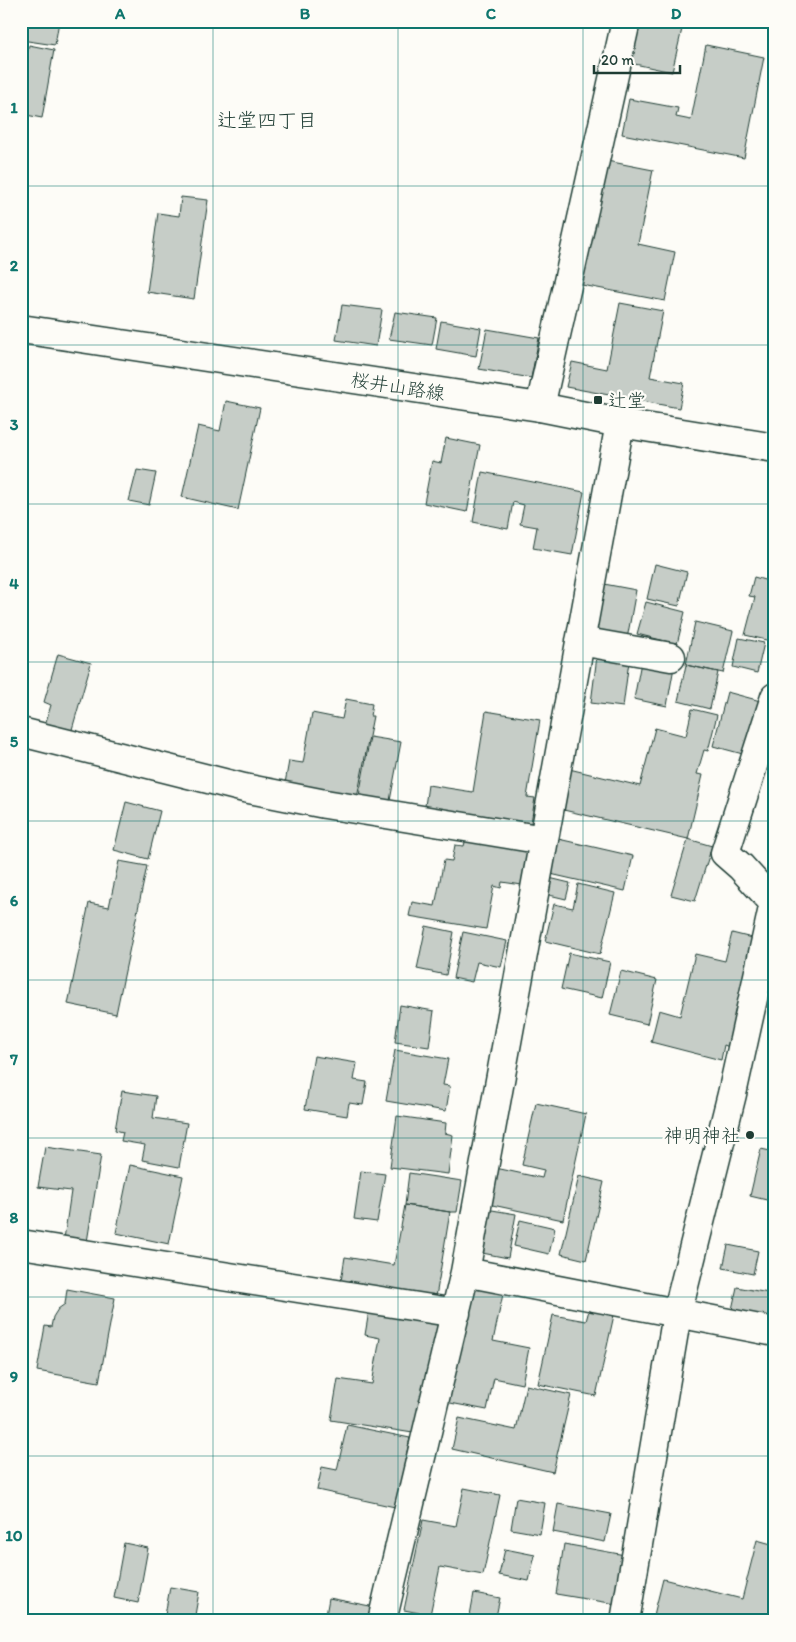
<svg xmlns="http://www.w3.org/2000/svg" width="796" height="1642" font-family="Itim,'Klee One',sans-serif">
  <rect width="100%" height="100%" fill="#fdfcf7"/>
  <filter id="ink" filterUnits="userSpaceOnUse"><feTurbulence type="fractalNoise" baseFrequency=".02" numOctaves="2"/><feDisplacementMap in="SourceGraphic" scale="10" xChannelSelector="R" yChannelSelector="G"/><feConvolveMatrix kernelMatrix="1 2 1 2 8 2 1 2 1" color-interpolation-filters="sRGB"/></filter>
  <g filter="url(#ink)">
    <path fill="#c6cdc7" stroke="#1f3d34" d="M21,21H59L55,45L21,40Z
      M639,21H648L682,29L672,72L630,63Z
      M29,45L54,50L42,118L21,114V82Z
      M706,45L764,57L744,158L622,134L629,99L678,108L676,117L691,120Z
      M607,161L653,170L638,244L675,252L665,301L582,285Z
      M181,197L208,200L194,299L147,292L158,213L179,216Z
      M21,232L28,233L21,275Z
      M620,303L663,311L650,377L684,383L679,408L566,387L572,362L607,369Z
      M342,305L382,310L376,346L336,340Z
      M395,312L437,318L432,345L389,339Z
      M441,321L481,328L476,356L436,349Z
      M487,329L539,338L531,378L479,369Z
      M226,401L260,408L238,510L182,497L198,426L220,431Z
      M446,438L480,445L467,512L424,503L432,461L441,463Z
      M137,470L156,473L149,505L129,501Z
      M482,472L584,492L572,555L533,548L537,527L520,524L524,505L513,502L508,529L473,522Z
      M655,564L687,572L679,606L647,599Z
      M754,577L775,583V642L745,635L755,597L749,596Z
      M604,584L636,590L627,639L595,633Z
      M646,602L685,612L677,644L637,634Z
      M695,622L733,631L723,673L686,665Z
      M739,638L764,643L757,673L733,667Z
      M58,654L91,663L71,733L45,725L51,705L44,702Z
      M597,656L629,661L623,707L591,703Z
      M641,662L674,667L667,706L634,699Z
      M686,665L718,672L710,709L678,701Z
      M727,692L768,703L754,757L713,746Z
      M346,699L372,704L370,716H373L356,803L284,789L289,761L303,763L312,713L342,719Z
      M692,709L717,715L708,751L704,750L697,774L703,775L688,839L555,808L565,768L640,786L655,728L686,736Z
      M486,711L540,720L527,797L535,798L530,829L424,813L428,785L473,792Z
      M370,737L401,742L389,806L358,801Z
      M126,802L160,811L148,859L114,850Z
      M466,838L528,849L522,885L502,882L501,888L494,886L486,929L409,916L412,902L435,906L444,860L452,861L455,845L464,846Z
      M554,838L633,856L625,891L546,873Z
      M688,839L712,846L695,901L671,895Z
      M119,861L147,866L116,1014L68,1004L89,903L109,907Z
      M545,877L570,883L566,899L541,893Z
      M578,884L615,893L600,954L545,941L554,904L573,908Z
      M426,926L454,932L446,975L417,969Z
      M463,932L507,941L501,967L477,962L472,982L453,978Z
      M732,933L756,939L729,1047L724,1045L721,1060L651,1042L659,1010L680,1016L695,954L725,961Z
      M569,953L610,962L602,998L561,989Z
      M621,971L657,980L647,1024L610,1015Z
      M400,1005L434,1011L429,1047L395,1042Z
      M395,1050L448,1059L443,1085L450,1086L446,1111L386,1101Z
      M314,1056L357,1063L354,1080L367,1082L363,1105L349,1103L347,1116L305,1109Z
      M122,1091L156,1096L153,1118L187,1123L179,1167L142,1160L145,1145L121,1141L123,1132L115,1130Z
      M536,1103L586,1114L563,1220L483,1203L491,1167L542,1178L544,1170L522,1165Z
      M397,1116L446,1123L445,1133L453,1135L448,1174L390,1167Z
      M45,1147L101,1155L87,1242L64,1239L71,1191L38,1187Z
      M761,1149L775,1152V1202L750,1196Z
      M130,1165L183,1176L169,1244L116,1233Z
      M361,1171L385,1174L377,1222L354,1219Z
      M409,1173L462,1181L457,1212H450L405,1205Z
      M579,1176L604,1182L586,1260L561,1254Z
      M405,1205L450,1212L435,1303L340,1287L345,1257L394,1265Z
      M486,1209L516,1214L508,1258L477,1252Z
      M520,1220L555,1228L549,1254L514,1246Z
      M728,1245L758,1251L753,1274L723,1268Z
      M775,1257V1323L731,1314L737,1287L768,1293Z
      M469,1287L503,1294L493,1341L529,1348L522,1384L494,1378L487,1410L445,1402Z
      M67,1289L115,1298L99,1382L37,1371L45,1326L51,1327L53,1317L58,1309L65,1304Z
      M589,1310L614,1315L596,1396L538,1384L553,1315L586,1321Z
      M369,1311L438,1322L419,1434L331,1420L338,1379L372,1384L380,1338L365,1335Z
      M526,1385L571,1395L553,1472L452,1449L459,1418L516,1430Z
      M347,1425L410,1438L395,1507L317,1490L322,1467L337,1470Z
      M464,1488L500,1495L483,1575L440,1567L430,1615L404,1610L423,1520L456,1526Z
      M516,1498L545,1503L540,1534L511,1529Z
      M558,1504L611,1514L605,1542L553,1532Z
      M757,1540L775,1545V1621H677L654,1615L663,1579L742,1599Z
      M124,1543L148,1548L138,1603L114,1598Z
      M564,1544L625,1555L616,1604L556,1594Z
      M505,1549L535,1555L529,1581L499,1575Z
      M170,1587L199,1592L194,1621H164Z
      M474,1593L500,1598L495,1621H469Z
      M329,1598L375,1607L372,1621H325Z"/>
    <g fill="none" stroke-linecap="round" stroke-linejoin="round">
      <g stroke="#1f3d34" stroke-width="31">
        <path id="minor" d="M540,407L626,21
          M580,641L671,657
          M21,732L244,788L325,804L544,840
          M21,1244L456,1313
          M465,1272L775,1332
          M382,1621L465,1272L620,423
          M625,1621L677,1314L732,1094L774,903L741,867L725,853L775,697"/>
      </g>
      <g stroke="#1f3d34" stroke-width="31">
        <path id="major" d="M21,329L540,407L620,423L775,448"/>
      </g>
      <use href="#minor" stroke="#fdfcf7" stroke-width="28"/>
      <use href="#major" stroke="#fdfcf7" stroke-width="28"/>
    </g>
  </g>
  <path fill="none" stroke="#0f766e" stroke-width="1" stroke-opacity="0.55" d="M213,21V1621M398,21V1621M583,21V1621M21,186H775M21,345H775M21,504H775M21,662H775M21,821H775M21,980H775M21,1138H775M21,1297H775M21,1456H775"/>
  <g fill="#1f3d34" stroke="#fdfcf7" stroke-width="2">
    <rect x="593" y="395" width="10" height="10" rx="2.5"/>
    <circle cx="750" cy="1135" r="5"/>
  </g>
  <g text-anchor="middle" stroke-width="4.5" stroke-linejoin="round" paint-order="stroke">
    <g font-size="19" fill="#1f3d34" stroke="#fdfcf7">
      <text transform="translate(398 386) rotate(9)" y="7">桜井山路線</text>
    </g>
    <g font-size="19" fill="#1f3d34" stroke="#fdfcf7" text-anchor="start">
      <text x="608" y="407">辻堂</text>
      <text x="740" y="1142" text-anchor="end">神明神社</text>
    </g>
    <g font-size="20" fill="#1f3d34" stroke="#fdfcf7">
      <text x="267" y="127">辻堂四丁目</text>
    </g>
  </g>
  <rect width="796" height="1642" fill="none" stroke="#fdfcf7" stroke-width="55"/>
  <path d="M594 65v8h86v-8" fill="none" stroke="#1f3d34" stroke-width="2.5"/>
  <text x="601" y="65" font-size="15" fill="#1f3d34" stroke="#fdfcf7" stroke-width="4" paint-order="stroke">20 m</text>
  <rect x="28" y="28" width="740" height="1586" fill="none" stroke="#0f766e" stroke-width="2"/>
  <g font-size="16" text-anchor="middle" font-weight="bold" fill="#0f766e">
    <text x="120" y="19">A</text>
    <text x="305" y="19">B</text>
    <text x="491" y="19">C</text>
    <text x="676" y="19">D</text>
    <text x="14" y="113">1</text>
    <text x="14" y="271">2</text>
    <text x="14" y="430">3</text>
    <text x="14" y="589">4</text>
    <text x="14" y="747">5</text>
    <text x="14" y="906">6</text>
    <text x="14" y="1065">7</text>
    <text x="14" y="1223">8</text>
    <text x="14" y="1382">9</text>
    <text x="14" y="1541">10</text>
  </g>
</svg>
